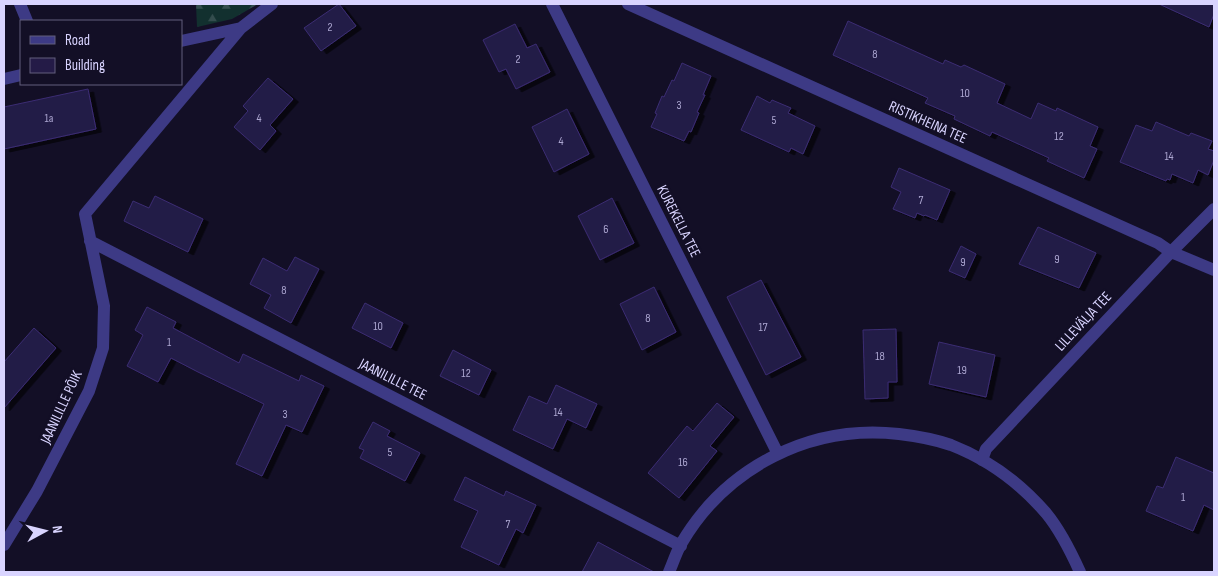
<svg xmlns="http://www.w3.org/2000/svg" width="1218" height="576" font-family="'Sofia Sans Condensed',sans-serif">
  <defs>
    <pattern id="forest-firs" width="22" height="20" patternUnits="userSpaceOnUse" patternTransform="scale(1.25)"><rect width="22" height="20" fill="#12302f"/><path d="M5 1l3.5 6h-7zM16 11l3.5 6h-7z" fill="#344d4e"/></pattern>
    <filter id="shadow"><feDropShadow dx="5.5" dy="3" stdDeviation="0" flood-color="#0009"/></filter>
  </defs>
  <rect width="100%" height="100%" fill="#130f26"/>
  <path fill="url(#forest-firs)" d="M196,4H258L232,19L197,27Z"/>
  <path fill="#241b47" stroke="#3b2d73" filter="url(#shadow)" d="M339,4L356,26L321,51L304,28Z
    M1159,4H1214V14L1209,27Z
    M848,21L943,64L945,60L961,67L964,65L1005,84L997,103L1031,119L1038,103L1056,111L1057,108L1098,127L1090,146L1097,149L1084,178L1047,161L1049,158L992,132L990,136L954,119L955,116L925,103L928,98L833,55Z
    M515,24L527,48L536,44L550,72L516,89L506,69L499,72L483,40Z
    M682,63L711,76L703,95H705L697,112L699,113L691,132L689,131L684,141L651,127L657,114L655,113L662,96L664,97L672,80L674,81Z
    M268,78L293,99L270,125L276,131L260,150L234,127L248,111L243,106Z
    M88,89L96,129L4,149V107Z
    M757,96L770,103L772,100L791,108L788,113L815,126L803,154L791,148L789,152L741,130Z
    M567,109L589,154L554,172L532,127Z
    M1156,122L1189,136L1191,133L1212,141L1208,149L1214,151V160L1208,175L1198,170L1193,183L1172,174L1170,180L1167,179L1166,181L1120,162L1136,125L1152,131Z
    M899,168L950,190L937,220L925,215L924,216L917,213L915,218L893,209L901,192L891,187Z
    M155,196L203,219L188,252L124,221L133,201L149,208Z
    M612,198L634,243L600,260L578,216Z
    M1038,227L1096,253L1079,288L1019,264Z
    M961,246L976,254L965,278L949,271Z
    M295,257L319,269L291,323L264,308L271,295L250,284L263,258L287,271Z
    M761,280L801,357L766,375L727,297Z
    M654,287L676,332L642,350L620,304Z
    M365,303L403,323L391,348L352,328Z
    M147,307L176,322L173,328L239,363L243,354L299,381L301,375L324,386L302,432L286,425L262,476L236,464L264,404L198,372L171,358L158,382L127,366L143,335L135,330Z
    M34,328L56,348L4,408V362Z
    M896,329L897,382H888V398L865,399L863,330Z
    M939,342L995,355L986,397L929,384Z
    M453,350L491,370L479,395L440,376Z
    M556,385L597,404L586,428L567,419L553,449L513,430L529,396L547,404Z
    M717,403L734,417L710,446L717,451L679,498L648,473L687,426L693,431Z
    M373,422L390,431L387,436L420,453L405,481L360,458L364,450L359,448Z
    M1176,457L1214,473V510L1204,505L1193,531L1146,511L1157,486L1163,488Z
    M465,477L504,496L506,491L536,505L523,533L516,529L499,565L461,547L478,511L454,500Z
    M598,542L654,572H582Z"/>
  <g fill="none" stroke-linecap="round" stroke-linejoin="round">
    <path stroke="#3d3a85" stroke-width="12" d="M20,4L27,21
      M552,4L778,454
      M628,4L1158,243L1171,252L1214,270
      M181,41L241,28L272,4
      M4,79L21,75
      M90,241L681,546
      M982,460L986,449L1171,252L1214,209
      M4,545L37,491L89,391L103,348L104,306L85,214L241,28
      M669,572C673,563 676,553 681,544C726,467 810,424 899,434C916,436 934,439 951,445C987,459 1020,483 1046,513C1060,530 1071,552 1080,572"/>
  </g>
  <g text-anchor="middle" stroke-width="5" stroke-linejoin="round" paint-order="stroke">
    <g font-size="12" fill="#aca6d1">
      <text x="330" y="31">2</text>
      <text x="875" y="58">8</text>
      <text x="518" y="63">2</text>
      <text x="965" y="97">10</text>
      <text x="679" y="109">3</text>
      <text x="49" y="122">1a</text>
      <text x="259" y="122">4</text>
      <text x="774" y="124">5</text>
      <text x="1059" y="140">12</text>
      <text x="561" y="145">4</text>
      <text x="1169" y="160">14</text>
      <text x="921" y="204">7</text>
      <text x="606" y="233">6</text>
      <text x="1057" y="263">9</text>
      <text x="963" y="266">9</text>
      <text x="284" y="294">8</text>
      <text x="648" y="322">8</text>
      <text x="378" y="330">10</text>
      <text x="763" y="331">17</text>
      <text x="169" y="346">1</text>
      <text x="880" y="360">18</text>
      <text x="962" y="374">19</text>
      <text x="466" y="377">12</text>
      <text x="558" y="416">14</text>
      <text x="285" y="418">3</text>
      <text x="390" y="456">5</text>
      <text x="683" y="466">16</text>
      <text x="1183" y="501">1</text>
      <text x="508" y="528">7</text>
    </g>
    <g font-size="15" fill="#d9d4ff" stroke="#130f26">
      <text transform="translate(928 122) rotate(24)" y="5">RISTIKHEINA TEE</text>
      <text transform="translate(679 221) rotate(63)" y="5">KUREKELLA TEE</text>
      <text transform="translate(1083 321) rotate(-47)" y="5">LILLEVÄLJA TEE</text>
      <text transform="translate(393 379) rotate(27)" y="5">JAANILILLE TEE</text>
      <text transform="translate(61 407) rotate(-65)" y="5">JAANILILLE PÕIK</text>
    </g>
  </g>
  <rect width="1218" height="576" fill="none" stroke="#d9d4ff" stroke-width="10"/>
  <rect x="20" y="20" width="162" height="65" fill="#130f26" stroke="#625e7d"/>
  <rect x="30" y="36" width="25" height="8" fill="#3d3a85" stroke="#625e7d"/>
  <text x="65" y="45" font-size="15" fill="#d9d4ff">Road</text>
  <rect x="30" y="58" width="25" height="15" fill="#241b47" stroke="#625e7d"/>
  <text x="65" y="70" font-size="15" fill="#d9d4ff">Building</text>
  <g transform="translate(45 531) rotate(83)" stroke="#130f26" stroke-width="4" paint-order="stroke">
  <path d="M0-4L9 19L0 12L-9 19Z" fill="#d9d4ff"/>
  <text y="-8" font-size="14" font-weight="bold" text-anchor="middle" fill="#d9d4ff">N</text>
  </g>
</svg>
